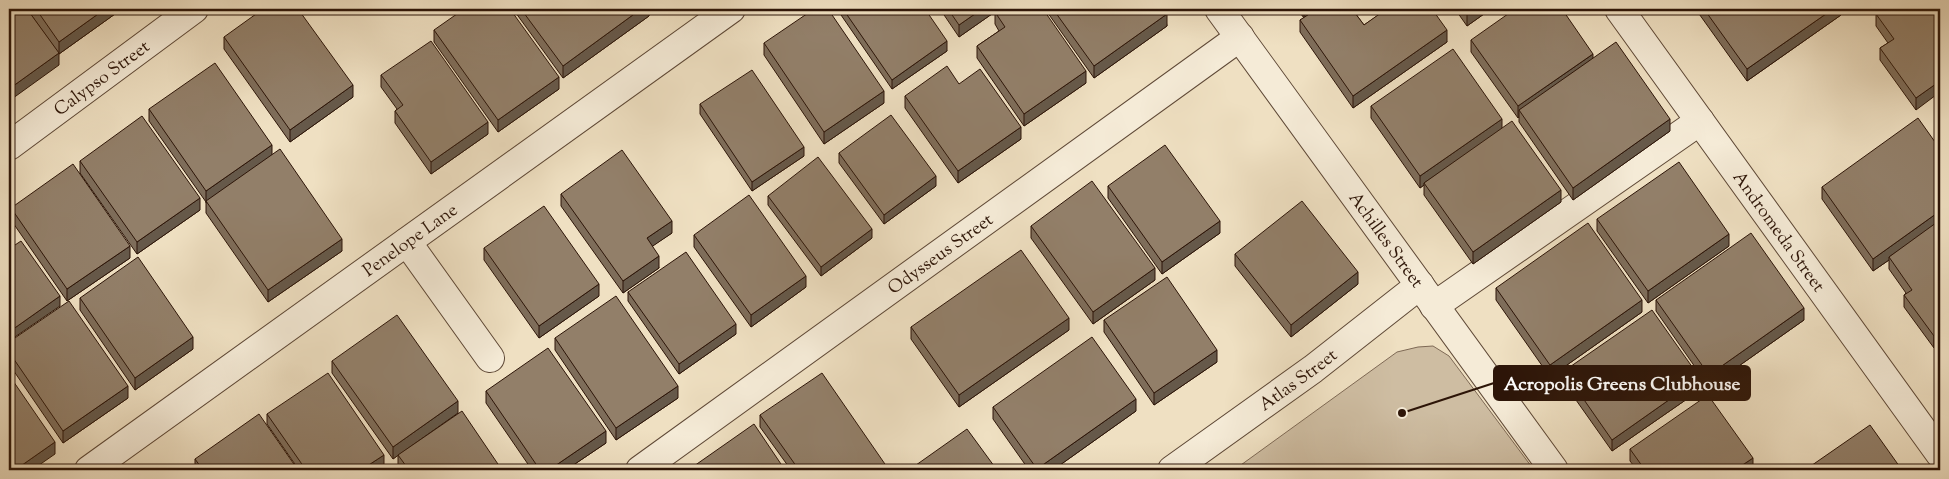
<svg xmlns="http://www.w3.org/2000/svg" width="1949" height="479" font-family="'Sorts Mill Goudy',serif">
  <rect width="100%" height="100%" fill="#efe0c2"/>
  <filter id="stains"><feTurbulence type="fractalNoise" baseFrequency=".004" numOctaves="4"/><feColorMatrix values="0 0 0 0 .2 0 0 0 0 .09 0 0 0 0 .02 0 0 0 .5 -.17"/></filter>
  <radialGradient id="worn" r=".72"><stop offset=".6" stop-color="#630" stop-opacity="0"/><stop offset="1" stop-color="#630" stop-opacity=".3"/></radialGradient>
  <path fill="#cebda2" stroke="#7e6955" d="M1433,346L1449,356L1534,470H1234L1397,352L1418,347Z"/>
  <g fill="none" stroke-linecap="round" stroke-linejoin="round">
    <g stroke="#5e4836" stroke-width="30">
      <g id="minor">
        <path id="s1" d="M1219,9L1554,470"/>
        <path id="s2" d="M1619,9L1940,454"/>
        <path id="s3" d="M9,146L194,9"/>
        <path d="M407,242L490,358"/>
        <path d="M1434,306L1700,121"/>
        <path id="s4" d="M89,470L731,9"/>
        <path id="s5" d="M640,470L1240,37"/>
        <path id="s6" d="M1172,470L1313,369L1420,285"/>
      </g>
    </g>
    <use href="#minor" stroke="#f5ebd7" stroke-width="28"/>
  </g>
  <path fill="#7e6d5a" stroke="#2d1508" d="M27,9H122L59,54Z
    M513,9H649V16L563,78Z
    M841,9H925L947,51L892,89L841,15Z
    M940,9H999L959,37Z
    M1045,9H1164L1167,26L1094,78Z
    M1297,9H1352L1364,25L1380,14L1376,9H1432L1447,42L1353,108L1300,32V20L1304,18Z
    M1455,9H1491L1467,26Z
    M1697,9H1841V15L1747,81L1697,11Z
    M1940,9L1916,110L1880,60V48L1888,43L1876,26V14Z
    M995,12L1086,83L1024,126L977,58V46L999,31L995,24Z
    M434,30L559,89L498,132L434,42Z
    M224,37L353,97L290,142L224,49Z
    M1471,40L1593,58L1670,131L1573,200L1519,122V117L1518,118L1471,52Z
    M764,43L884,103L824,144L764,55Z
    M381,75L488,134L431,174L395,123V111L397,109L381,87Z
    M959,84L1021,139L958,183L905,108V96Z
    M700,104L804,156L752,191L700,114Z
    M1371,106L1502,128L1561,202L1473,264L1424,195V185L1420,188L1371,118Z
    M149,109L272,155L342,251L268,302L206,213V202L149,121Z
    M1940,149L1934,348L1904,307V295L1906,293L1889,269V260L1873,271L1822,199V187Z
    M839,153L936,186L884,224L839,163Z
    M80,161L200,210L137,254L80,173Z
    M1108,186L1220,233L1162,274L1108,198Z
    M561,194L672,233L652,246L659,268L623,293L561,206Z
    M768,196L872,238L821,276L768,205Z
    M11,208L130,258L67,301L11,220Z
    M1597,219L1729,246L1648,303L1597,231Z
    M1031,226L1155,280L1093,324L1031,238Z
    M694,235L806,287L751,327L694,247Z
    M484,248L599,296L539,338L484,260Z
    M1235,254L1358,284L1291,337L1235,266Z
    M1496,288L1642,312L1550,377L1496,300Z
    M628,292L736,334L679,374L628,301Z
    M80,298L193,349L135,390L80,310Z
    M1656,300L1804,320L1709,387L1656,311Z
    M1104,320L1217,362L1154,405L1104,332Z
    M911,327L1069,330L959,407L911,339Z
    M555,338L678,398L616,440L555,350Z
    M9,342L128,398L63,443L9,364Z
    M332,361L458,413L430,432L502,470H401L398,467V455L393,459L332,373Z
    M1564,371L1700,390L1612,451L1564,383Z
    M486,391L606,443L566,470H532L486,403Z
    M993,407L1136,411L1053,470H1029L993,419Z
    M267,414L384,464L375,470H299L267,424Z
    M760,415L887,470H791L760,427Z
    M1630,449L1753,470H1637L1630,461Z
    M195,459L298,470H195Z"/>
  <path fill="#66594a" stroke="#2d1508" d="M105,9H122L59,54V42Z
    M641,9H649V16L563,78V66Z
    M982,9H999L959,37V25Z
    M1304,9H1318L1304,18Z
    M1474,9H1491L1467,26V14Z
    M1833,9H1841V15L1747,81V69Z
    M1167,14V26L1094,78V66Z
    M1447,30V42L1353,108V96Z
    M947,41V51L892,89V80Z
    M59,53V65L9,101V89Z
    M1593,54V66L1519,110V117L1518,118V106Z
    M1086,71V83L1024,126V114Z
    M559,77V89L498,132V120Z
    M1940,81V92L1916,110V98Z
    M353,85V97L290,142V130Z
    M884,91V103L824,144V132Z
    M1502,119V131L1424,183V185L1420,188V176Z
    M1670,119V131L1573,200V188Z
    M488,122V134L431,174V162Z
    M1021,127V139L958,183V171Z
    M272,145V157L206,203V191Z
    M804,147V156L752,191V182Z
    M936,176V186L884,224V215Z
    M1561,190V202L1473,264V252Z
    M200,198V210L137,254V242Z
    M1940,211V223L1889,257V260L1873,271V259Z
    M672,221V233L647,250V238Z
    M1220,221V233L1162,274V262Z
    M872,229V238L821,276V267Z
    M1729,234V246L1648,303V291Z
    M342,239V251L268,302V290Z
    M130,246V258L67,301V289Z
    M659,256V268L623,293V281Z
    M1155,268V280L1093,324V312Z
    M1358,272V284L1291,337V325Z
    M806,276V287L751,327V315Z
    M599,284V296L539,338V326Z
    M60,296V306L9,341V332Z
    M1642,300V312L1550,377V365Z
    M1804,308V320L1709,387V375Z
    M1069,318V330L959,407V395Z
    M736,324V334L679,374V364Z
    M1940,332V344L1934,348V336Z
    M193,337V349L135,390V378Z
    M1217,350V362L1154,405V393Z
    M1700,378V390L1612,451V440Z
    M128,386V398L63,443V431Z
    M678,386V398L616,440V428Z
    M1136,399V411L1053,470H1037V469Z
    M458,401V413L393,459V447Z
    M606,431V443L566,470H549Z
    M55,442V454L32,470H15Z
    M384,455V464L375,470H361Z
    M1753,458V470H1735Z"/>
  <path fill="#927f69" stroke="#2d1508" d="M9,9H27L59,53L9,89Z
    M36,9H105L59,42Z
    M263,9H298L353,85L290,130L224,37Z
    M464,9H510L559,77L498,120L434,30Z
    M521,9H641L563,66Z
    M814,9H828L884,91L824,132L764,43Z
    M843,9H925L947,41L892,80Z
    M948,9H982L959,25Z
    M1000,9H1043L1086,71L1024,114L977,46L1005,27L995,12Z
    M1053,9H1164L1167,14L1094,66Z
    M1317,9H1352L1364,25L1385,10L1384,9H1432L1447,30L1353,96L1300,20Z
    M1463,9H1474L1467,14Z
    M1515,9H1562L1593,54L1518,106L1471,40Z
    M1704,9H1833L1747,69Z
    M1883,9H1940V81L1916,98L1880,48L1894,39L1876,14Z
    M431,41L488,122L431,162L395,111L403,105L381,75Z
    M1616,42L1670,119L1573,188L1519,110Z
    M1453,49L1502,119L1420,176L1371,106Z
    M215,63L272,145L206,191L149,109Z
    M947,66L959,84L980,69L1021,127L958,171L905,96Z
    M752,70L804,147L752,182L700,104Z
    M891,115L936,176L884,215L839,153Z
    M142,116L200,198L137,242L80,161Z
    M1918,118L1940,149V211L1873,259L1822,187Z
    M1512,121L1561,190L1473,252L1424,183Z
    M1165,145L1220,221L1162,262L1108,186Z
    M280,149L342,239L268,290L206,201Z
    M622,150L672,221L647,238L659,256L623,281L561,194Z
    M818,157L872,229L821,267L768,196Z
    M1679,162L1729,234L1648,291L1597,219Z
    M73,164L130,246L67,289L11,208Z
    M1092,181L1155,268L1093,312L1031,226Z
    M749,195L806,276L751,315L694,235Z
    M1302,201L1358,272L1291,325L1235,254Z
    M544,206L599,284L539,326L484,248Z
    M1940,220V332L1934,336L1904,295L1912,290L1889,257Z
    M1588,223L1642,300L1550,365L1496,288Z
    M1751,233L1804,308L1709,375L1656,300Z
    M21,241L60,296L9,332V249Z
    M1021,250L1069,318L959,395L911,327Z
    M686,252L736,324L679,364L628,292Z
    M138,257L193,337L135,378L80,298Z
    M1167,277L1217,350L1154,393L1104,320Z
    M616,296L678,386L616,428L555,338Z
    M69,301L128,386L63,431L9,352V342Z
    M1652,310L1700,378L1612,440L1564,371Z
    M397,315L458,401L393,447L332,361Z
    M1092,337L1136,399L1037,469L993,407Z
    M548,348L606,431L549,470H540L486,391Z
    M328,373L384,455L361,470H306L267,414Z
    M822,373L887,467L882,470H799L760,415Z
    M9,375L55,442L15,470H9Z
    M1708,395L1753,458L1735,470H1645L1630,449Z
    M462,411L502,470H409L398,455Z
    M259,414L298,470H203L195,459Z
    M754,424L785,470H697L694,466Z
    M1870,425L1902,470H1805Z
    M967,429L997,470H909Z"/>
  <g text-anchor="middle" stroke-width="4" stroke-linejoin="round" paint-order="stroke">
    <g font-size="18" fill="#2d1508" stroke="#f5ebd7">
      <text dy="6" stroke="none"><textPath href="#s3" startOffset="115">Calypso Street</textPath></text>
      <text dy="6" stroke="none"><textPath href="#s2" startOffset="274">Andromeda Street</textPath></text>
      <text dy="6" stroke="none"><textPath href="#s4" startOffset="395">Penelope Lane</textPath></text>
      <text dy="6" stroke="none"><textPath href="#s1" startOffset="285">Achilles Street</textPath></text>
      <text dy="6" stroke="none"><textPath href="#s5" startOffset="370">Odysseus Street</textPath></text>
      <text dy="6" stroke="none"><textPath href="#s6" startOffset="155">Atlas Street</textPath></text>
    </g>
  </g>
  <path fill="none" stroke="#2d1508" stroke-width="2" d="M1402 413L1494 383"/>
  <circle fill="#2d1508" stroke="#f5ebd7" stroke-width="2" cx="1402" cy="413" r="5"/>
  <rect fill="#2d1508" stroke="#2d1508" stroke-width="2" x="1494" y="366" width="256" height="34" rx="5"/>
  <g font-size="19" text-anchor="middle" font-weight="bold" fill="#fff">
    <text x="1622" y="390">Acropolis Greens Clubhouse</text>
  </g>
  <rect width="1949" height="479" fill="none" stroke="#efe0c2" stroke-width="30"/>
  <rect x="10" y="10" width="1929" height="459" fill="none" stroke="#2d1508" stroke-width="2.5"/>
  <rect x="15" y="15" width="1919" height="449" fill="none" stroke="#2d1508"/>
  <rect width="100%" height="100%" filter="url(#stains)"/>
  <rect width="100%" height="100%" fill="url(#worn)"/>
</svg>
